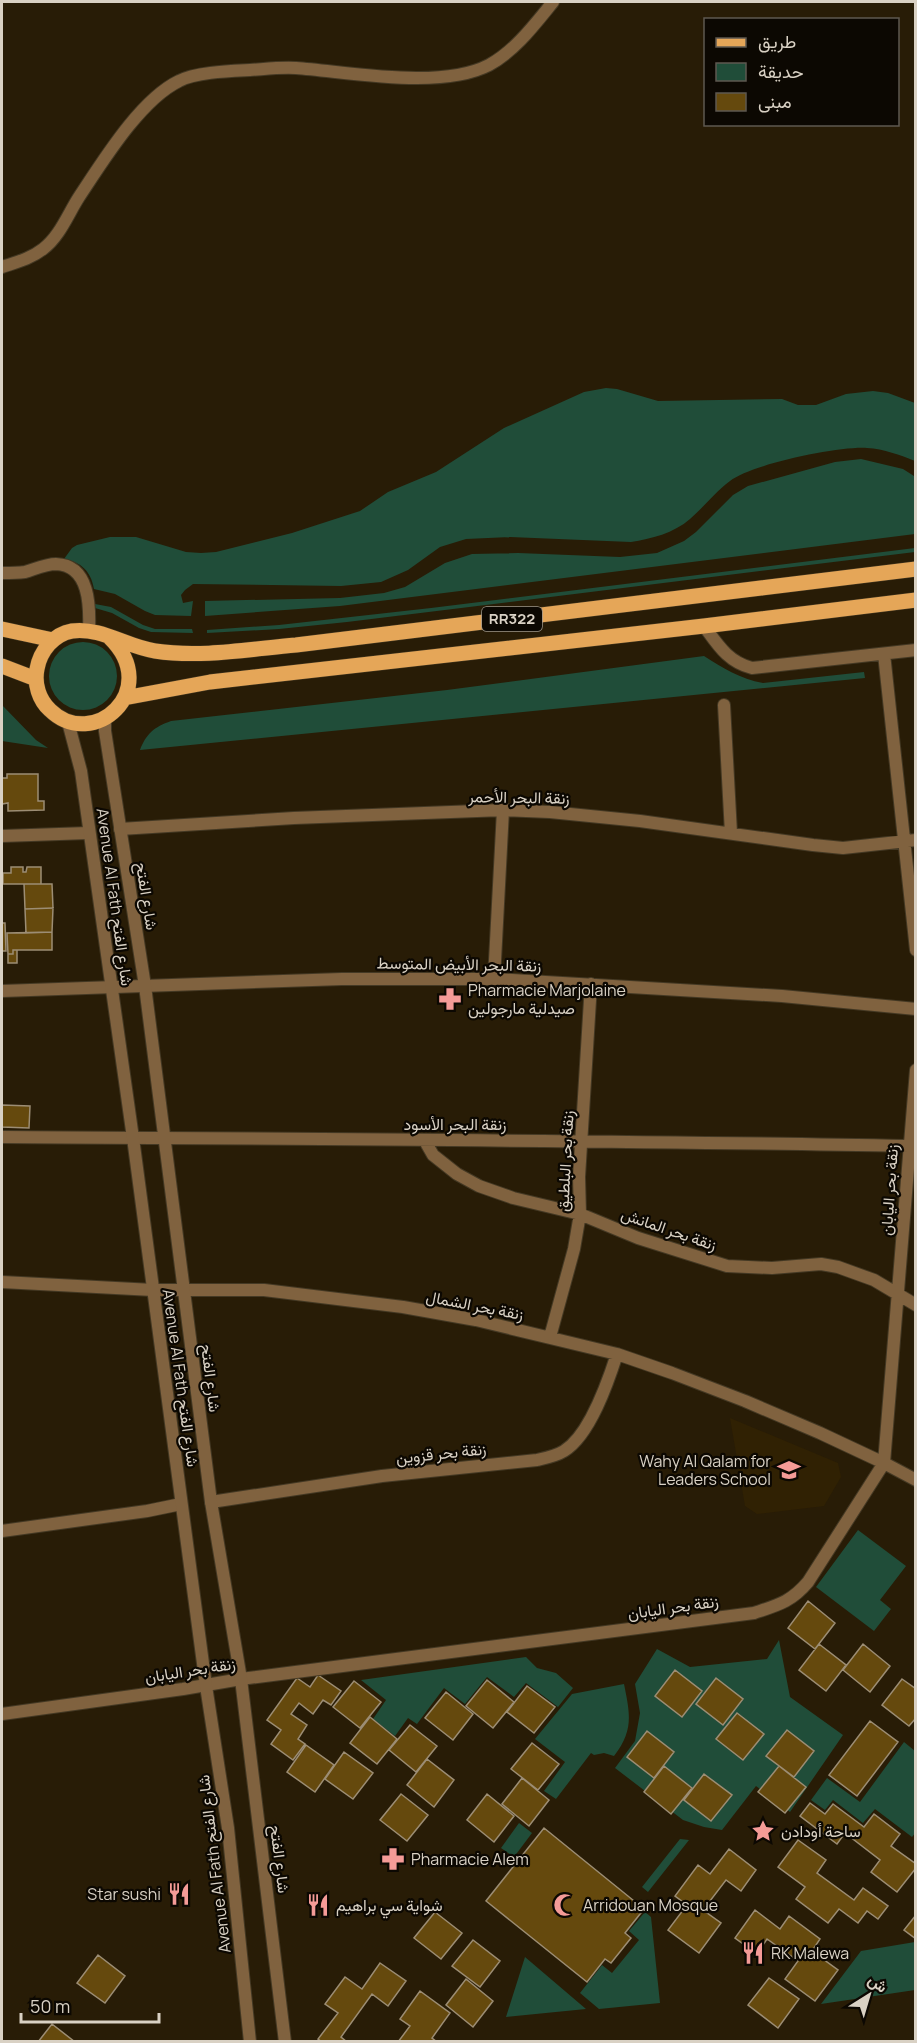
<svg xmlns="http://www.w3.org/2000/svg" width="917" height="2043" font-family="Manrope,Vazirmatn,sans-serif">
  <rect width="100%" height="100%" fill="#281c06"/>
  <path fill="#302103" d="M730,1418L838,1463L841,1477L824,1506L757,1514L745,1506Z"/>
  <path fill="#204d39" d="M606,388L617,389L658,401L782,399L798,405H816L846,394L873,391L888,393L915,403V461C900,455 884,449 867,448C839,446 752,464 730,481C715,492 704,507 690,519C674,533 651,539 631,542L510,537L466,539L440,547L408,570L381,582L341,586L193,584L185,590L181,595L183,603L193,601L191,616L155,615L145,611L115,594L94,589C91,571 81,562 64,559L72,548L77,545L110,537H136L186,552L201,553L216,552L292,533L360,511L388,492L436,472L504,428L584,392Z
    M861,459L903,469L914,476L915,534L340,606L205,616V601L340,598L384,593L405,587L445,563L472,554L518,553L620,557L657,553L684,541L696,532L733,495L748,486L835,462Z
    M915,548V552L347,622L279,629L207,633V630L279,625L431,608Z
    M95,604L111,607L143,625L155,629H192L193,633L151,632L139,628L112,613L95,608Z
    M49 676a34 34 0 1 1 68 0a34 34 0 1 1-68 0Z
    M704,656C723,668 740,679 763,683L864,672L865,678L140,750C146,734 154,727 171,721L447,690Z
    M2,705L36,740L48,748L2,741Z
    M858,1530L906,1566L880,1600L891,1609L874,1631L816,1587Z
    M779,1640L790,1697L843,1735L790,1812L756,1786L722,1830L704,1827L683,1820L615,1768L635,1741L640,1713L635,1684L657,1649L690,1667L767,1659Z
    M526,1657L537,1668L556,1673L573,1688L558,1707L526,1683L514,1697L487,1677L465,1704L444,1688L417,1724L408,1718L395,1736L373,1719L386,1700L361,1680Z
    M624,1684C630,1714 634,1730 614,1756L604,1753L594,1755L591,1753L556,1799L544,1791L565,1762L535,1739L572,1694Z
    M904,1742L915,1751L916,1832L912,1837L875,1809L863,1823L833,1800L825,1810L811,1800L827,1778L860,1802Z
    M519,1823L532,1833L514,1857L501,1848Z
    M680,1839L689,1840L648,1892L642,1887Z
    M645,1912L651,1917L660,2003L599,2009L580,1993L602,1965L612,1973L639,1940L629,1931Z
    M915,1942V1990L821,2004L861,1951Z
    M525,1957L586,2009L506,2017Z"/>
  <path fill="#65490d" stroke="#9c8d74" stroke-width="1.5" d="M7,774H38V801H44V810L8,811V803L2,804V778H7Z
    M11,867H23V872H26L27,867H41V884H3V873H11Z
    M24,884H52L53,908L25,909Z
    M53,908L52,932L26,933L25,909Z
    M2,923H5L6,951H2Z
    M52,932V950H13V954H8L7,933Z
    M13,950H17V963H8V954H13Z
    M2,1105L30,1106L29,1128L2,1127Z
    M808,1601L835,1623L815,1649L788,1628Z
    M819,1644L846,1665L826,1691L799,1670Z
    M863,1644L890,1666L870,1692L843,1670Z
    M675,1670L702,1691L682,1717L655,1696Z
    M318,1675L341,1691L331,1705L323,1700L313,1714L299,1703L291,1714L307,1725L298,1739L305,1744L293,1760L271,1744L281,1730L267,1720L297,1678L310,1687Z
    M716,1678L743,1699L723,1725L696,1704Z
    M902,1679L916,1689V1718L909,1726L882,1705Z
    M487,1680L514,1702L493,1728L466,1706Z
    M354,1681L381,1702L360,1728L333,1707Z
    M527,1686L555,1707L534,1733L507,1712Z
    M446,1692L473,1714L453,1740L425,1718Z
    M737,1713L764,1734L743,1760L716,1739Z
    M370,1717L397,1739L377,1764L350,1743Z
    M870,1721L898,1742L857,1796L829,1775Z
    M410,1725L437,1746L416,1772L389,1750Z
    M787,1730L814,1751L794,1777L766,1756Z
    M647,1731L674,1752L654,1778L627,1757Z
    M532,1743L559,1764L538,1790L511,1769Z
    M306,1745L334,1765L315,1792L287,1772Z
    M344,1752L373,1773L353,1799L325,1779Z
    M427,1759L454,1780L434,1807L407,1785Z
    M664,1766L692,1788L671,1814L644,1792Z
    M779,1766L806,1787L785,1813L758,1792Z
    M704,1774L732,1795L711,1821L684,1800Z
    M522,1778L549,1800L529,1826L502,1804Z
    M401,1794L428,1815L407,1841L380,1820Z
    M487,1794L514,1816L494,1842L467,1820Z
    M810,1803L825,1814L833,1804L864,1827L874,1814L900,1834L891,1846L916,1864V1868L897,1892L871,1872L880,1860L845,1833L837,1844L800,1816Z
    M544,1828L644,1909L625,1933L631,1938L611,1963L605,1959L587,1982L486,1901Z
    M798,1840L826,1860L817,1873L854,1900L863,1888L888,1906L878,1919L867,1911L858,1923L839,1909L828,1923L796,1899L805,1887L778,1867Z
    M729,1849L756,1870L741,1891L726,1880L703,1910L721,1923L699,1953L668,1930L687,1905L675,1896L698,1865L710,1874Z
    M755,1910L780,1929L789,1916L820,1939L812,1951L838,1970L815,2001L785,1979L798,1961L767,1939L757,1954L735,1938Z
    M435,1912L462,1933L441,1959L414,1938Z
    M916,1915V1939L904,1930Z
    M473,1940L500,1961L480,1987L452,1966Z
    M98,1955L125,1976L105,2003L77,1983Z
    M380,1963L406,1981L388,2006L372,1994L341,2037L347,2042H322L318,2039L338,2013L325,2004L345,1977L362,1989Z
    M769,1978L799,1999L778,2028L748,2005Z
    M466,1979L493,2001L473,2027L446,2005Z
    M420,1991L450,2013L432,2038L437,2042H398L410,2026L400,2019Z
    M52,2024L75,2042H38Z"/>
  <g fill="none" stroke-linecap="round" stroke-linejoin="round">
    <g stroke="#443924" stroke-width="14">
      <path id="minor" d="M2,267C17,262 30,259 43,249C60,236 68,214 79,197C103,161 140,100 179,81C196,72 231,71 250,70C265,69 281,67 296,68C350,72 441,90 489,65C515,51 535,24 553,2
        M2,573C9,573 17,573 25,572C35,569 46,564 56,564C90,565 90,607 89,631
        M704,626C718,645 728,662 752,668L916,650
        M884,654L916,950
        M724,705L731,833
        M120,829L294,818L503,810L550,812L640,821L813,845L843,848L916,840
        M2,836L88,833
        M494,979L503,810
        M2,991L342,979H494L782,996L916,1009
        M2,1137C304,1139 606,1140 908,1146
        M425,1141L433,1155L457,1174L479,1186L513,1198L580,1214L638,1238L727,1266L772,1268L821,1264L838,1267L874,1280L916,1305
        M2,1282L153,1290H264L403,1307L476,1320L617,1354L672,1373L745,1401L820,1433L884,1463L916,1480
        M550,1337L574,1249L580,1214L579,1177L591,984
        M211,1502L382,1476L537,1460C546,1458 556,1456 564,1451C590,1435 608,1382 617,1354
        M2,1531L147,1511L181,1504
        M2,1714L183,1689L241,1679L754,1613C778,1605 791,1602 808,1582L884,1463L916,1070"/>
    </g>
    <g stroke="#443924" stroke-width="14">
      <path id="tertiary" d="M105,718V731L145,986L211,1502L241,1679L285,2042
        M68,722L81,771L133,1138L206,1686L228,1828L250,2042"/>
    </g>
    <g stroke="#443924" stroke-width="16">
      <path id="primary" d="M2,629L53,640
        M110,638C163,690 93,752 50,710C39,700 34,684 37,669C40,651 54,634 72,631C101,627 127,647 155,651C201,658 250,649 296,645L916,569
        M2,666L36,679
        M124,698L210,682L704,626L916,600"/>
    </g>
    <use href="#minor" stroke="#80623f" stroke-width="12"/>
    <use href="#tertiary" stroke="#80623f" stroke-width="12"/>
    <use href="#primary" stroke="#e5a658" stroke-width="15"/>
  </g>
  <defs>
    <g id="pharmacy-bare" transform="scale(1.8)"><path d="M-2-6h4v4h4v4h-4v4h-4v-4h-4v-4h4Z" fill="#f59b97" stroke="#0c0802" stroke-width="2.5" paint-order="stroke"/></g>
    <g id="school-bare" transform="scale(1.8)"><path d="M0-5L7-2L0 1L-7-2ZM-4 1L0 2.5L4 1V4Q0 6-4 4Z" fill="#f59b97" stroke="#0c0802" stroke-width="2.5" paint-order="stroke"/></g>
    <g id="sight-bare" transform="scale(1.8)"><path d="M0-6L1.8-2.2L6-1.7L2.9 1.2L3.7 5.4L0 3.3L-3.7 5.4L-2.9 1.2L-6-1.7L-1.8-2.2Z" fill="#f59b97" stroke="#0c0802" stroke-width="2.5" paint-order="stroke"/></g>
    <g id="restaurant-bare" transform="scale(1.8)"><path d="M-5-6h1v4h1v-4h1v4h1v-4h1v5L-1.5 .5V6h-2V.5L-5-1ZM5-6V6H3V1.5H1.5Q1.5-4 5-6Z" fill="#f59b97" stroke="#0c0802" stroke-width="2.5" paint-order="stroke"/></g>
    <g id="mosque-bare" transform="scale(1.8)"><path d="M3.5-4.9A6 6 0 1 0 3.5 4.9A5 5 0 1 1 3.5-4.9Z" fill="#f59b97" stroke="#0c0802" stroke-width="2.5" paint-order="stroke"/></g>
  </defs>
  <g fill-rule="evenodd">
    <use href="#pharmacy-bare" x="450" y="999"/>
    <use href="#school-bare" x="789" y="1470"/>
    <use href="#sight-bare" x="763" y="1831"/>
    <use href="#pharmacy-bare" x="393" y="1859"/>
    <use href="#restaurant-bare" x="179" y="1894"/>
    <use href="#restaurant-bare" x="318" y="1905"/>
    <use href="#mosque-bare" x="565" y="1905"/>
    <use href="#restaurant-bare" x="753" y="1953"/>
  </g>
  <g text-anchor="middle" stroke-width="4.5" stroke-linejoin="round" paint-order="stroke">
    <rect fill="#0c0802" stroke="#9c958a" stroke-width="1.5" x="482" y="607" width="60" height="24" rx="4.5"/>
    <g font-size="15" font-weight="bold" fill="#d9d1c4">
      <text x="512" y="624">RR322</text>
    </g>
    <g font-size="16" fill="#d9d1c4" stroke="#0c0802">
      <text transform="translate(519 797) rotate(1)" y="6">زنقة البحر الأحمر</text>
      <text transform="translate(147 896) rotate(81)" y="6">شارع الفتح</text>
      <text transform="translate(115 897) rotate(82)" y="6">Avenue Al Fath شارع الفتح</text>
      <text transform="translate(459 964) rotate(1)" y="6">زنقة البحر الأبيض المتوسط</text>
      <text x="455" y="1130">زنقة البحر الأسود</text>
      <text transform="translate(565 1161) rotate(-87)" y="6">زنقة بحر البلطيق</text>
      <text transform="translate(889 1190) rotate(-86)" y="6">زنقة بحر اليابان</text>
      <text transform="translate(669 1229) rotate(19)" y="6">زنقة بحر المانش</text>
      <text transform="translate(475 1305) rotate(11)" y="6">زنقة بحر الشمال</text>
      <text transform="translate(181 1378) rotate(82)" y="6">Avenue Al Fath شارع الفتح</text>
      <text transform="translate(211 1378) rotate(83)" y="6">شارع الفتح</text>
      <text transform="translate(441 1453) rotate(-6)" y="6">زنقة بحر قزوين</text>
      <text transform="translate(673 1607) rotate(-8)" y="6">زنقة بحر اليابان</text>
      <text transform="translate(190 1670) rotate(-9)" y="6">زنقة بحر اليابان</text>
      <text transform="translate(280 1859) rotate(83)" y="6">شارع الفتح</text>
      <text transform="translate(214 1864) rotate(-97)" y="6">Avenue Al Fath شارع الفتح</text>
    </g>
    <g font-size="16" fill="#d9d1c4" stroke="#0c0802" text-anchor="start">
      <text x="468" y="996">Pharmacie Marjolaine<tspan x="468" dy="18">صيدلية مارجولين</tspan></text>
      <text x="771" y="1467" text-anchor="end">Wahy Al Qalam for<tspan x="771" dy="18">Leaders School</tspan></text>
      <text x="781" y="1837">ساحة أودادن</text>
      <text x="411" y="1865">Pharmacie Alem</text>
      <text x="161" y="1900" text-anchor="end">Star sushi</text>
      <text x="336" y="1911">شواية سي براهيم</text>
      <text x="583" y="1911">Arridouan Mosque</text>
      <text x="771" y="1959">RK Malewa</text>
    </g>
  </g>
  <rect width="917" height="2043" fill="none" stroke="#d9d1c4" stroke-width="6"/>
  <rect x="704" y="18" width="195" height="108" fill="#0c0802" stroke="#5e5850" stroke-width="1.5"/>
  <rect x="716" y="38" width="30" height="9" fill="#e5a658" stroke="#5e5850" stroke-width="1.5"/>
  <text x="758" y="48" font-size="18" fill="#d9d1c4">طريق</text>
  <rect x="716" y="63" width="30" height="18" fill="#204d39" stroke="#5e5850" stroke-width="1.5"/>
  <text x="758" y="78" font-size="18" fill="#d9d1c4">حديقة</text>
  <rect x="716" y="93" width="30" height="18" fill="#65490d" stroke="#5e5850" stroke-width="1.5"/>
  <text x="758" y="108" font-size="18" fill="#d9d1c4">مبنى</text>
  <g transform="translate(869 1995) rotate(37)" stroke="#0c0802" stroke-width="4.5" paint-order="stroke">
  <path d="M0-4.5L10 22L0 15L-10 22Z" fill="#d9d1c4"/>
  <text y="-9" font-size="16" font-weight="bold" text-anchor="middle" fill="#d9d1c4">ش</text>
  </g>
  <path d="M21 2013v9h138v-9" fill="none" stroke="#d9d1c4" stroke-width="3"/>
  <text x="30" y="2013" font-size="18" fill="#d9d1c4" stroke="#0c0802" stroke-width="4.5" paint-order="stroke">50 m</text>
</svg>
